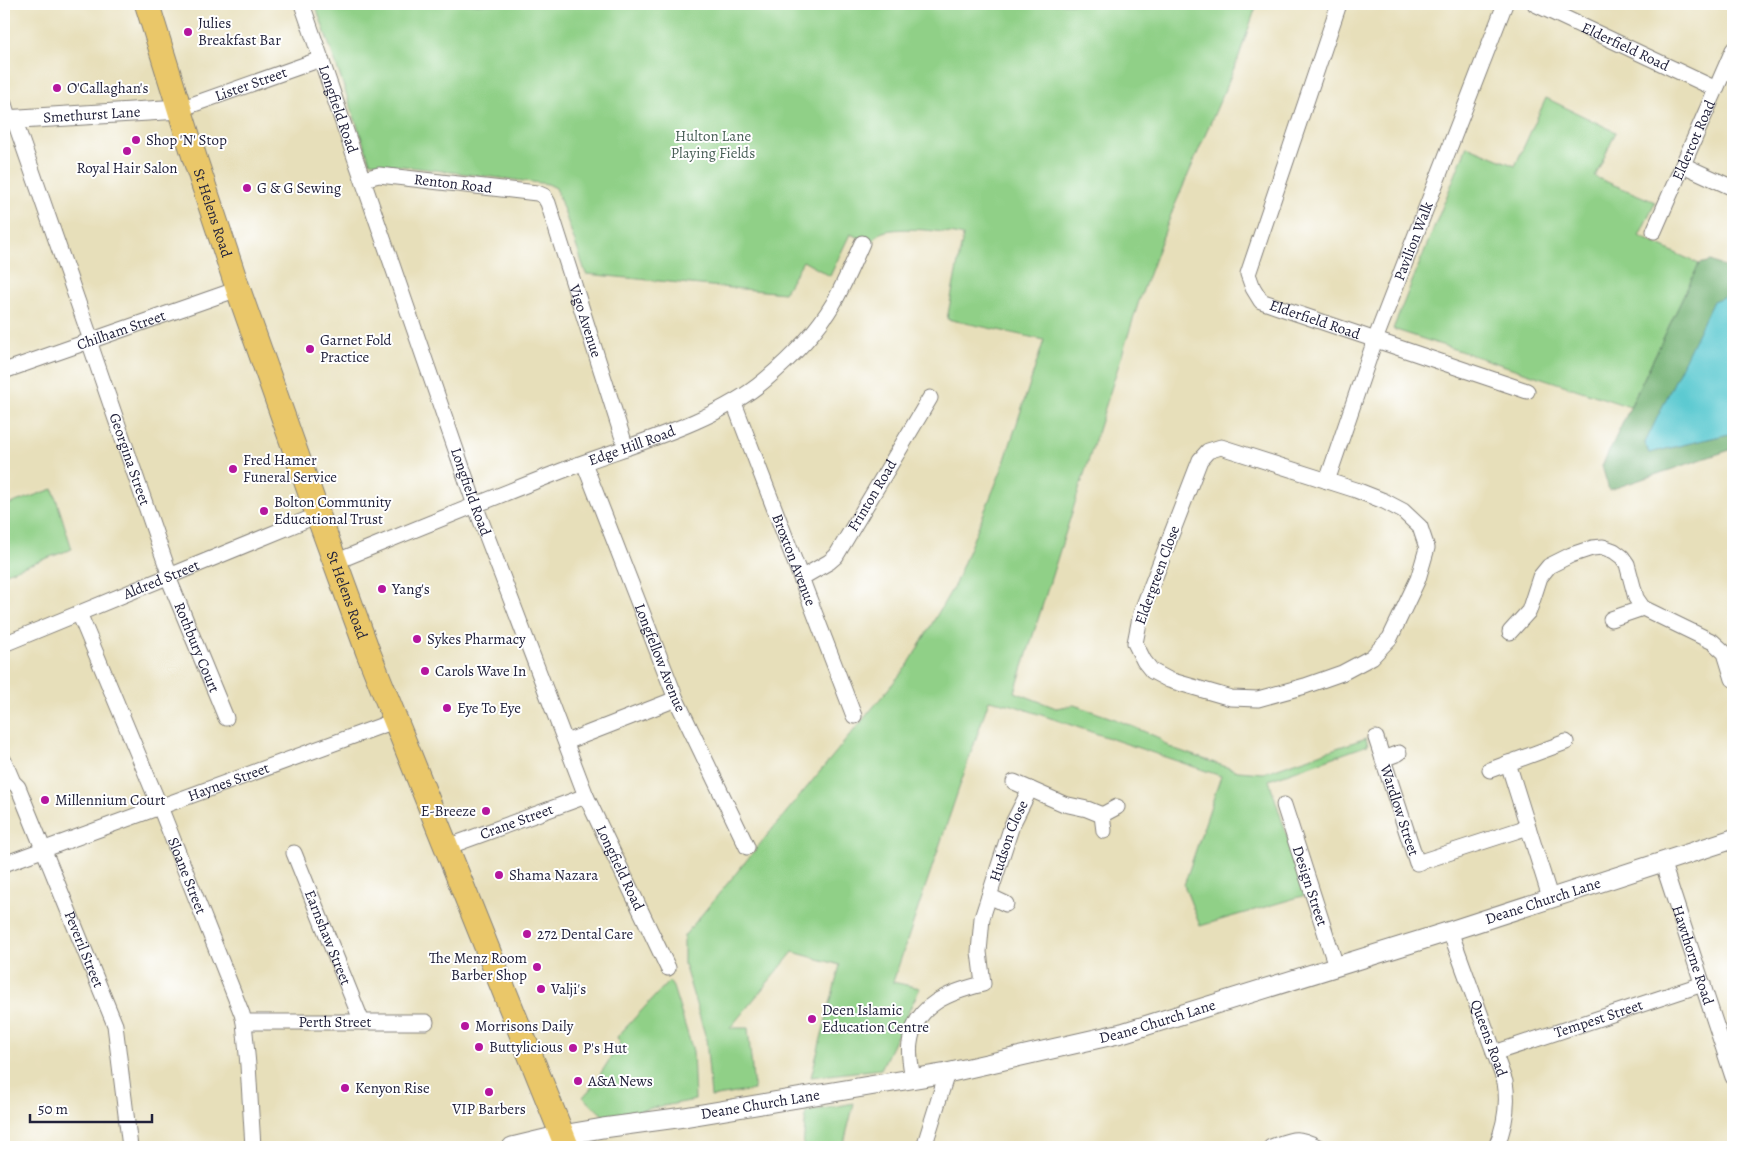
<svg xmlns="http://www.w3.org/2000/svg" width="1737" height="1151" font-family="Alegreya,serif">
  <rect width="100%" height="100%" fill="#fff"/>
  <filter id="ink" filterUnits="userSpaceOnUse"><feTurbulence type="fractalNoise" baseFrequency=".02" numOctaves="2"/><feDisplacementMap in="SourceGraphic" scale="10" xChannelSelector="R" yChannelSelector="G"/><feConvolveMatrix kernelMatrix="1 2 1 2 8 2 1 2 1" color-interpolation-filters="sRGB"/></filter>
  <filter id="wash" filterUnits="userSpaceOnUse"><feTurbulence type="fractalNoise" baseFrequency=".0096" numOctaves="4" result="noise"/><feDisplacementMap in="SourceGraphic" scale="20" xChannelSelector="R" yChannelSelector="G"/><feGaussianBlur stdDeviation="1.12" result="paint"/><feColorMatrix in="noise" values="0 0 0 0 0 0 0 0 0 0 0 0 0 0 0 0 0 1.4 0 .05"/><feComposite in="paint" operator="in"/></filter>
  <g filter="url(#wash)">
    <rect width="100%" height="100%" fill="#e7dfba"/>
    <path fill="#90d087" stroke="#597961" d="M315,4H1257L1238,59L1172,212L1139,301L1015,692L1056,708L1074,705L1115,719L1157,737L1169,747L1238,771L1263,773L1366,738L1368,745L1269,780L1306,895L1200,926L1184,885L1221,776L1012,705L989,700L893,982L920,988L881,1069L811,1077L840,965L793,952L730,1028H748L754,1090L711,1097L706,1038L684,964V936L908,665L955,584L1003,466L1044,340L947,319L963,236C945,231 900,226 883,232C878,234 875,238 872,243L850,234L830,276L803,261L784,293L586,274L556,188L548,184L370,162Z
      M1546,98L1616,132L1595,177L1655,202L1639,236L1699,264L1630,407L1393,329L1467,146L1515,166Z
      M53,489L72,549L6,573L4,564V506Z
      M669,981L673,987L693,1051L695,1100L605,1117L583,1097L592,1087L620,1043L617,1037Z
      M854,1103L843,1147H803L806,1112Z"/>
    <path fill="#74b274" stroke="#4b6a58" d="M1711,261L1733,271V299L1726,296L1645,443L1649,453L1733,433V449L1609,490L1602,466L1699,264Z"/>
    <path fill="#5dcad1" stroke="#407686" d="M1726,296L1733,299V433L1649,453L1645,443L1713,301Z"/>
  </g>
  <g filter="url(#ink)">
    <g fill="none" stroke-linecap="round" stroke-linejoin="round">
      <g stroke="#84807a" stroke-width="17">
        <g id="minor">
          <path id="s1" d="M302,4L475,505L586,796L668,968"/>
          <path id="s2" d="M1339,4L1248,274L1253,288L1261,301L1278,307L1527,391"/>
          <path id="s3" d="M1535,4L1716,89"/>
          <path d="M4,104L9,120"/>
          <path id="s4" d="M180,109L321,59"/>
          <path d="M14,119L91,340"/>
          <path d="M1683,165L1733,188"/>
          <path id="s5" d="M363,179L379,175L537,193L544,196L548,203L626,448"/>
          <path id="s6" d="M1654,231L1733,50"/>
          <path id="s7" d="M89,341L170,576"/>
          <path id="s8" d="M4,371L238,289"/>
          <path id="s9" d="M734,403L854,716"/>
          <path d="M1221,447L1356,490L1384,501L1403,511L1420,527L1427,548L1418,579L1390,638L1372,657L1342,673L1305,686L1258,699L1231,698L1169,680L1152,671L1144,661L1135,643L1141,613L1200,460L1208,451Z"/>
          <path id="s10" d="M584,463L676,699L747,847"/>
          <path id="s11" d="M1327,481L1375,340L1505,4"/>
          <path id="s12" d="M335,562C416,529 496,496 577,465C637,443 717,421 765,380C791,358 816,333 833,304C844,285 853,263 862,243"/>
          <path id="s13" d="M168,577L226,718"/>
          <path id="s14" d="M801,578L829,562L836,556L930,398"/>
          <path id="s15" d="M79,613L160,807L242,1014L244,1022L248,1065L253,1147"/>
          <path d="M1611,619L1643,608"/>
          <path d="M1510,632L1529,611L1540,577L1549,566L1571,555L1592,548L1603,547L1614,551L1622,557L1627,564L1636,598L1643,608L1713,642L1725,653L1733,679"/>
          <path id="s16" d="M4,644L318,515"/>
          <path id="s17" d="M1376,738L1417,863L1528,827"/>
          <path d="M566,742L676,699"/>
          <path d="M1383,759L1399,753"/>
          <path id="s18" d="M4,761L13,782L18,787L115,1025L130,1147"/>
          <path d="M1508,763L1550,897"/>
          <path d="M1490,770L1566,742"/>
          <path d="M1014,782L1064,804L1087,809L1102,815L1117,807"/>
          <path id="s19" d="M1284,805L1336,966"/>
          <path d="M1102,815L1104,831"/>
          <path id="s20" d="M447,847L586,796"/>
          <path id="s21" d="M294,853L362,1022"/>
          <path id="s22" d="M1662,861L1733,1077"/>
          <path id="s23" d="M4,864L397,720"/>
          <path d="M989,896L1006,904"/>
          <path id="s24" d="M1450,931L1505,1082C1509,1106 1505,1126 1496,1147"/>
          <path id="s25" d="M244,1022H426"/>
          <path id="s26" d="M1494,1053L1703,984"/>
          <path id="s27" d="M913,1078C911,1067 908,1054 910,1043C915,1004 950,992 983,984L979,952L982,918L1012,825L1030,789"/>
          <path d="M924,1147L947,1073"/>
          <path d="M1271,1147C1293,1139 1296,1136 1318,1147"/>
        </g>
      </g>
      <g stroke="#84807a" stroke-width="21">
        <g id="tertiary">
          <path id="s28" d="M4,120L180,109"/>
          <path id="s29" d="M512,1147L562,1135L603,1128L684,1117L947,1073L1122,1033L1444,933L1733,839"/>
        </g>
      </g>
      <g stroke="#84807a" stroke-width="26">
        <g id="primary">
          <path id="s30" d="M147,4L195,159L238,289L318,515L368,652L567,1147"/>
        </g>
      </g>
      <use href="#minor" stroke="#fff" stroke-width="15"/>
      <use href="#tertiary" stroke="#fff" stroke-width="19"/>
      <use href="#primary" stroke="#eac769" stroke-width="24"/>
    </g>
  </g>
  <g fill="#b5179e" stroke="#fff" stroke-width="2">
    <circle cx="188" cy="32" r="5"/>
    <circle cx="57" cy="88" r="5"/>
    <circle cx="136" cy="140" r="5"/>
    <circle cx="127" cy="151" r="5"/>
    <circle cx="247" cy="188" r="5"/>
    <circle cx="310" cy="349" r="5"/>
    <circle cx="233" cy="469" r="5"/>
    <circle cx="264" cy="511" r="5"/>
    <circle cx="382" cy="589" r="5"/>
    <circle cx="417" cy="639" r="5"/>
    <circle cx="425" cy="671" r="5"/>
    <circle cx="447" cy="708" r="5"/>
    <circle cx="45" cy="800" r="5"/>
    <circle cx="486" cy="811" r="5"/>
    <circle cx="499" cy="875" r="5"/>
    <circle cx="527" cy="934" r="5"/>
    <circle cx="537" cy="967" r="5"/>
    <circle cx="541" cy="989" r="5"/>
    <circle cx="812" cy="1019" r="5"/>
    <circle cx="465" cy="1026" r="5"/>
    <circle cx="479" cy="1047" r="5"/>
    <circle cx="573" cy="1048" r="5"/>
    <circle cx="578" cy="1081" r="5"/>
    <circle cx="345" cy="1088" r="5"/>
    <circle cx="489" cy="1092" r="5"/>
  </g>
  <g text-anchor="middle" stroke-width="4" stroke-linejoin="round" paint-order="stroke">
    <g font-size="15" fill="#22223b" stroke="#fff" text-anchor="start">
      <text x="198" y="28">Julies<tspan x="198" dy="17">Breakfast Bar</tspan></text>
      <text x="67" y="93">O'Callaghan's</text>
      <text x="146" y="145">Shop 'N' Stop</text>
      <text x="127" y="173" text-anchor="middle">Royal Hair Salon</text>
      <text x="257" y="193">G &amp; G Sewing</text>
      <text x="320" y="345">Garnet Fold<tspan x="320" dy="17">Practice</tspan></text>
      <text x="243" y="465">Fred Hamer<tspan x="243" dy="17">Funeral Service</tspan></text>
      <text x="274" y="507">Bolton Community<tspan x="274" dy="17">Educational Trust</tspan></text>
      <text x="392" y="594">Yang's</text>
      <text x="427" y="644">Sykes Pharmacy</text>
      <text x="435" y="676">Carols Wave In</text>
      <text x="457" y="713">Eye To Eye</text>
      <text x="55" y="805">Millennium Court</text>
      <text x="476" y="816" text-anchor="end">E-Breeze</text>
      <text x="509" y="880">Shama Nazara</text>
      <text x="537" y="939">272 Dental Care</text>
      <text x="527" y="963" text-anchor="end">The Menz Room<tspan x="527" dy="17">Barber Shop</tspan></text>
      <text x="551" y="994">Valji's</text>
      <text x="822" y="1015">Deen Islamic<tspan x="822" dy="17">Education Centre</tspan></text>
      <text x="475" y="1031">Morrisons Daily</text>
      <text x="489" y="1052">Buttylicious</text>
      <text x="583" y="1053">P's Hut</text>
      <text x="588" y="1086">A&amp;A News</text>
      <text x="355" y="1093">Kenyon Rise</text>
      <text x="489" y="1114" text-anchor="middle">VIP Barbers</text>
    </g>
    <g font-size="15" fill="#22223b" stroke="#fff">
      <text dy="5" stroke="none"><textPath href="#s3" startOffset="100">Elderfield Road</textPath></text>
      <text dy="5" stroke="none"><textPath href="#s4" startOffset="75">Lister Street</textPath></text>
      <text dy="5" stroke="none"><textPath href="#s1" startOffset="111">Longfield Road</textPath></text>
      <text dy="5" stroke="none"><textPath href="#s28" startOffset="88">Smethurst Lane</textPath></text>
      <text dy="5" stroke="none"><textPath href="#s6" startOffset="99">Eldercot Road</textPath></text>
      <text dy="5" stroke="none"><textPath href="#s5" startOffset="91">Renton Road</textPath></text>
      <text dy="5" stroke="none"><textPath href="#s30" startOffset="219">St Helens Road</textPath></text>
      <text dy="5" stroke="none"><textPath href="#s11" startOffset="255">Pavilion Walk</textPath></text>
      <text dy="5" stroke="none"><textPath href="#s2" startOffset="372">Elderfield Road</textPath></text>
      <text dy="5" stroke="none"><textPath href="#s5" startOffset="315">Vigo Avenue</textPath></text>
      <text dy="5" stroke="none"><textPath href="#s8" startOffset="124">Chilham Street</textPath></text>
      <text dy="5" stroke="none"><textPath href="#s12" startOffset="319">Edge Hill Road</textPath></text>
      <text dy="5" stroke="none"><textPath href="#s7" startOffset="125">Georgina Street</textPath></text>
      <text dy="5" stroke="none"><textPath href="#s1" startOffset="516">Longfield Road</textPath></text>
      <text dy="5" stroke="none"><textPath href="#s14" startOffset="112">Frinton Road</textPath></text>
      <text dy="5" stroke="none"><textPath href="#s9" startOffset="168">Broxton Avenue</textPath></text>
      <text transform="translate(1157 575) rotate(-70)" y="5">Eldergreen Close</text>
      <text dy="5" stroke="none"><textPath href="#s16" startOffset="170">Aldred Street</textPath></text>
      <text dy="5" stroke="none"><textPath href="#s30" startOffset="624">St Helens Road</textPath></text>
      <text dy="5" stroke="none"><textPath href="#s13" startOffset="76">Rothbury Court</textPath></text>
      <text dy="5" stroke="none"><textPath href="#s10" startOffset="209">Longfellow Avenue</textPath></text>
      <text dy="5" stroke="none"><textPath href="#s23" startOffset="239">Haynes Street</textPath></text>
      <text dy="5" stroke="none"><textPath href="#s17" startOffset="76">Wardlow Street</textPath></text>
      <text dy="5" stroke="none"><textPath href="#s20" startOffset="74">Crane Street</textPath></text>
      <text dy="5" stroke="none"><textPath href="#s27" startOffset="284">Hudson Close</textPath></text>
      <text dy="5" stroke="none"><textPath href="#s1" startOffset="921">Longfield Road</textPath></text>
      <text dy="5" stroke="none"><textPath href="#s15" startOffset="284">Sloane Street</textPath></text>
      <text dy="5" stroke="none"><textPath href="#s19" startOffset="85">Design Street</textPath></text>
      <text dy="5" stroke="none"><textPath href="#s29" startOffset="1062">Deane Church Lane</textPath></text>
      <text dy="5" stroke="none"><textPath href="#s21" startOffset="91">Earnshaw Street</textPath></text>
      <text dy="5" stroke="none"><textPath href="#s18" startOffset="205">Peveril Street</textPath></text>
      <text dy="5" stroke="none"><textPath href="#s22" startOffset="99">Hawthorne Road</textPath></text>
      <text dy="5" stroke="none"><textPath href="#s26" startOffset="110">Tempest Street</textPath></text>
      <text dy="5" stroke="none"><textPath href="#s29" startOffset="658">Deane Church Lane</textPath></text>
      <text dy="5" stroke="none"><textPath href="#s25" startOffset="91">Perth Street</textPath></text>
      <text dy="5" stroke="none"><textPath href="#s24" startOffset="114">Queens Road</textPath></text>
      <text dy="5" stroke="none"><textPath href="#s29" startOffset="252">Deane Church Lane</textPath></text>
    </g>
    <g font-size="15" fill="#485f56" stroke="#fff">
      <text x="713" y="141">Hulton Lane<tspan x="713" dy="17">Playing Fields</tspan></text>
    </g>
  </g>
  <rect width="1737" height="1151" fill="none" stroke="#fff" stroke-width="20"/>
  <path d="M30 1114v8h122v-8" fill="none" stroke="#22223b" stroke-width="2.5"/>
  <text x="38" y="1114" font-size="15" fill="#22223b" stroke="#ffffff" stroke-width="4" paint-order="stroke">50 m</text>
</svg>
